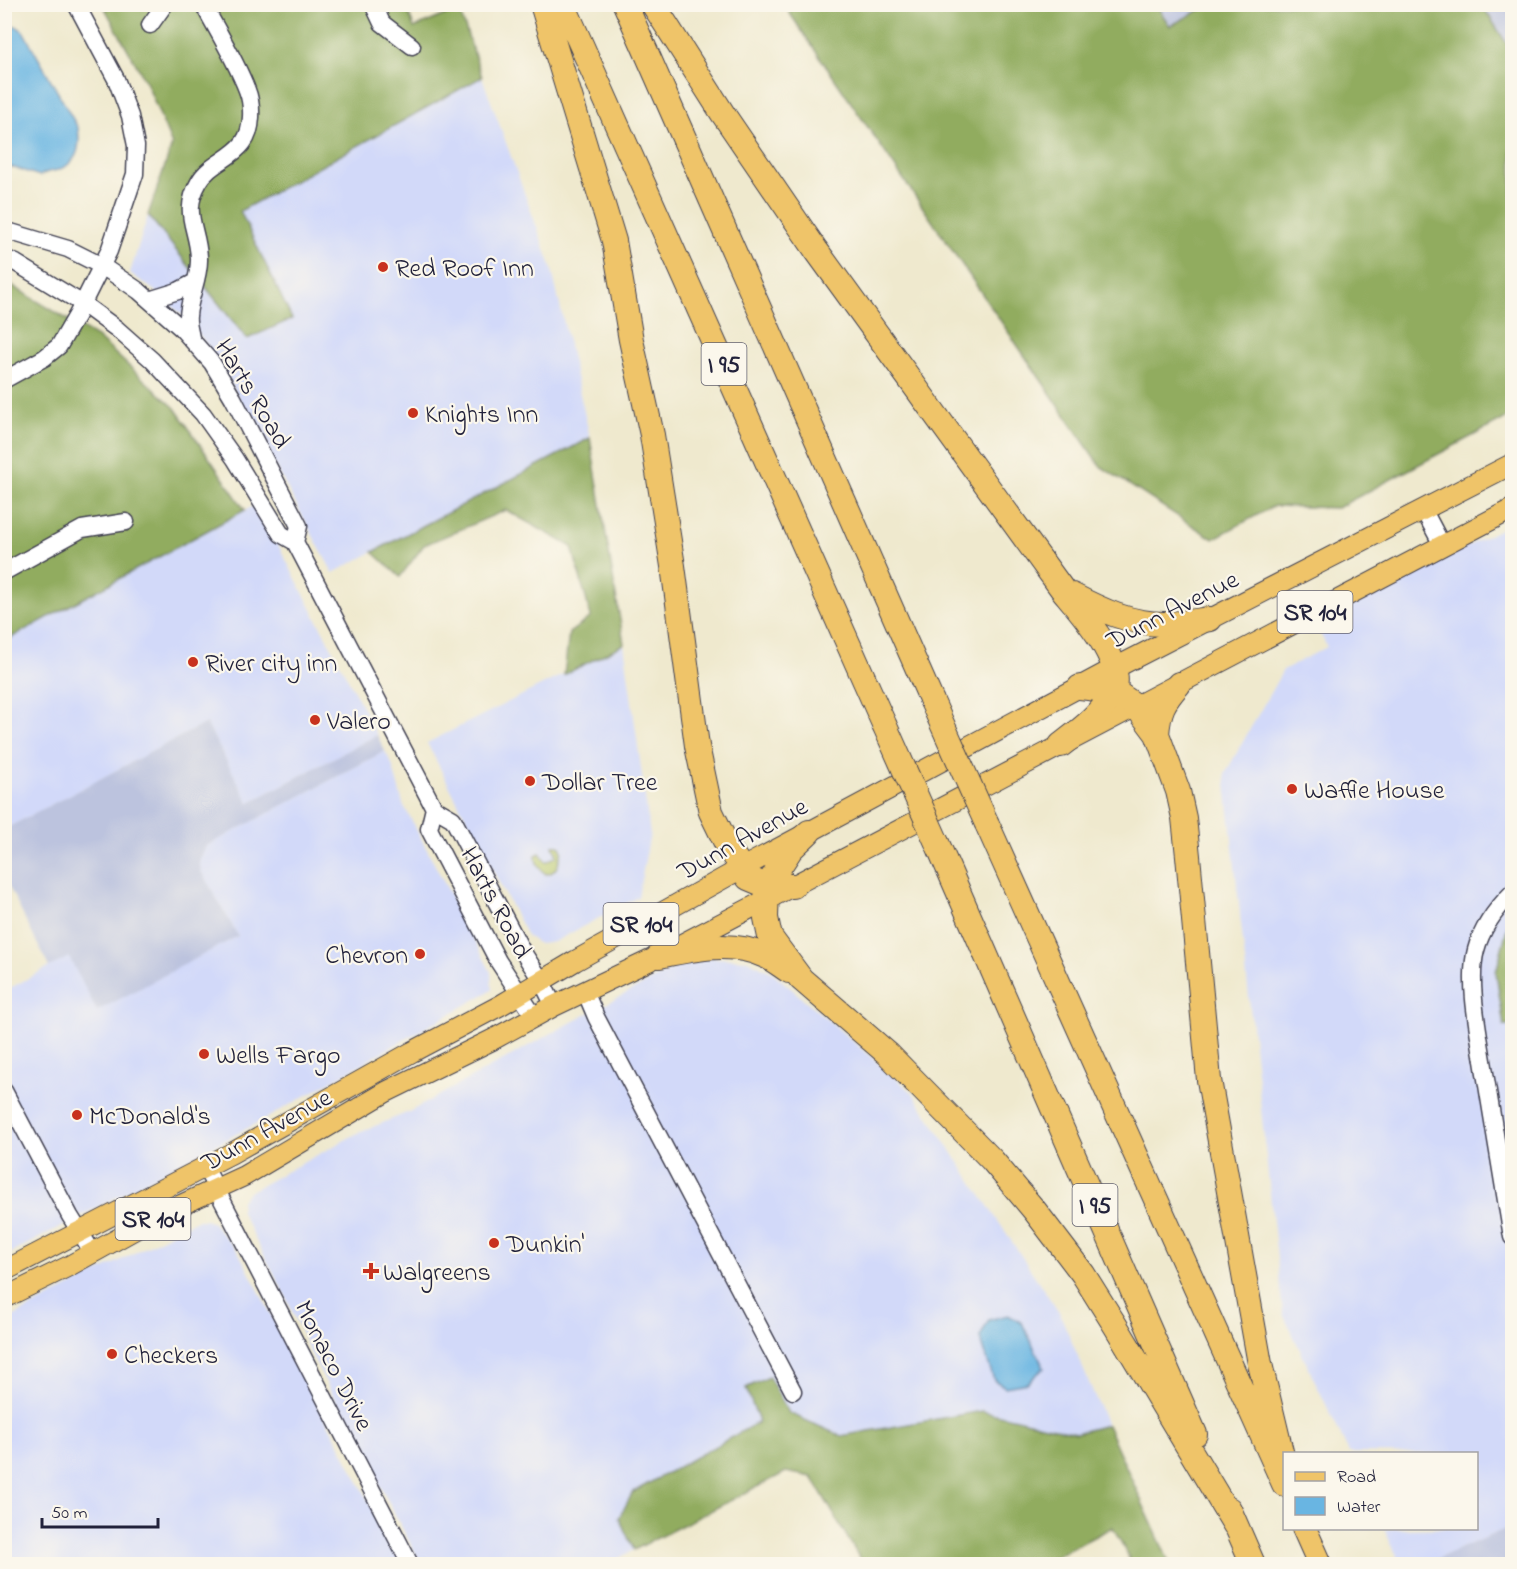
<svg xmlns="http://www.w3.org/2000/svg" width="1517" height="1569" font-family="'Indie Flower',sans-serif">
  <rect width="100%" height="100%" fill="#fbf7ec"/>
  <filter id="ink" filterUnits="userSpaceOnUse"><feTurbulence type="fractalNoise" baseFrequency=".0167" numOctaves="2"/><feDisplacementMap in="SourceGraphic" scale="12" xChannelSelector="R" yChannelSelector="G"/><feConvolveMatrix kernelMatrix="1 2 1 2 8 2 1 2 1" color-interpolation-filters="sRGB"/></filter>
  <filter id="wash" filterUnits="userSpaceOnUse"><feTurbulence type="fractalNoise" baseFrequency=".008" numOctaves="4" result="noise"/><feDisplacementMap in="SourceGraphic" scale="24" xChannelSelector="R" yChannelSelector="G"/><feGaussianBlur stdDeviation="1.35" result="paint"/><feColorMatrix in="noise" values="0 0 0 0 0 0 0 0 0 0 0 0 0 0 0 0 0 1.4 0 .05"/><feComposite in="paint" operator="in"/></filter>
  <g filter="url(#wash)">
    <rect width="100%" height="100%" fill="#efe9ce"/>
    <path fill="#d2d9f9" d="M482,77L551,266L590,438L333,573L222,367L201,337L182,315L155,291L130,273L148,215L247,339L291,319L240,211Z
      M257,504L377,735L249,803L206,723L5,829V641Z
      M1512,523V919L1509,921L1503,1026L1512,1024V1098L1510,1103L1512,1112V1526L1425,1564H1401L1384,1529L1476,1528V1454L1349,1453L1283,1314L1225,774L1283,670L1327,647L1316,625Z
      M624,644L650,834L638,897L554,942L539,944L527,936L427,743Z
      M385,751L392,764L403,804L491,972L492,990L265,1119L5,1256V991L69,956L97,1010L238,936L201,871L199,861L206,846Z
      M703,957L748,960L773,973L912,1092L1060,1314L1107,1425L1076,1433L982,1411L841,1436L789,1413L769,1378L759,1422L633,1492L619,1518L634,1550L608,1564H421L309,1350L283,1291L241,1212V1201L247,1193L358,1133L409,1112L572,1022L684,963Z
      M197,1220H206L213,1223L239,1253L402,1564H5V1321Z"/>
    <path fill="#bcc3de" d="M1156,5H1209L1169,26Z
      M1482,5H1512V52Z
      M206,723L249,803L377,735L385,751L206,846L199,861L201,871L238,936L97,1011L69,957L49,967L5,879V829Z
      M1512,1526V1564H1425Z"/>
    <path fill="#b7c86a" stroke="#6c7552" stroke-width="1.5" d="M553,845H559L562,851C559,861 558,873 546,874C540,870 535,862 536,855L540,853L546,862L557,856Z"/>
    <path fill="#91ac5e" stroke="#5a674c" stroke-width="1.5" d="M103,5H406L414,28L459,9L482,77L240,211L292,319L247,339L148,215L172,145L147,84Z
      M784,5H1156L1170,26L1209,5H1482L1512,52V415L1337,508L1274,506L1213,539L1100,466Z
      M4,281L97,337L175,408L245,510L5,641Z
      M590,438L624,644L564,675L569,633L591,617L572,547L506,510L424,545L400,577L373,552Z
      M1512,919V1024L1504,1026L1496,972L1509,921Z
      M769,1377L789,1413L841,1436L982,1411L1076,1433L1107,1425L1170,1564H1132L1113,1527L1041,1564H863L812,1477L786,1472L634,1550L619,1518L633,1492L759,1422L746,1388Z"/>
    <path fill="#69b5e2" stroke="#466c8e" stroke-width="1.5" d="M5,26H16L23,31L78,128C81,150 77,165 54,171C48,172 45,172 40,176L5,165Z
      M1008,1315L1022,1323L1044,1368L1027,1383L1005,1387L994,1380L980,1337L989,1320Z"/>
  </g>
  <g filter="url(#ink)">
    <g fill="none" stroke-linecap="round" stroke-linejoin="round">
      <g stroke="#414051" stroke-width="19">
        <path id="minor" d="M373,4L382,23L412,46
          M150,25L165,4
          M4,230L68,249L102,266L139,291L181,328L212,363L233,398L299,526L295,542
          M4,258L16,263L83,304L117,329L152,360L203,414L235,459L281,534L295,542L434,808L453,819L521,949L542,982L554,1006
          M149,300L178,291L195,282
          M191,338C190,331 187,323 188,316C189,297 200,277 199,258C198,228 181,213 199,182C209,164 231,159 243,143C253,130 253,105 247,90C236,61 218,32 203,4
          M4,380L44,358L59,346L77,315L109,251L135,174L136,146L130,116L116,79L76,4
          M1424,511L1442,545
          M4,572L82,529L126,522
          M434,808L429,829L498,961L534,1016
          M1512,893C1496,909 1482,927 1476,950C1467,983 1480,1039 1485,1073C1494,1128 1503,1183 1512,1237
          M585,991L596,1017L793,1391
          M4,1091L70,1216L93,1253
          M205,1167L410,1564"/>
      </g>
      <g stroke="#414051" stroke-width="22">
        <path id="major" d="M4,1271L232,1153L412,1052L501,1005L575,961L742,868L1113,669L1512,464
          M4,1298L69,1266L168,1211L244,1176L386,1092L492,1040L554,1006L659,956L1512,509"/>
      </g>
      <g stroke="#414051" stroke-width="26">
        <path id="highway" d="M542,4L614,241L631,340L652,435L673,566L697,746L711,812L729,849L748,878L767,886H793
          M563,4L884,724
          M625,4L931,699
          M653,4L723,114L816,250L1062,589C1080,611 1128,663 1113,693C1101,715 1080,730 1061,745
          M1072,595C1101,610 1130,624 1164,624C1179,624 1195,621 1210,619
          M1080,687L1114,691L1136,706L1157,734L1178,791L1184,818L1188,856L1209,1080L1260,1364L1284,1464
          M1157,734C1159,710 1163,702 1179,684
          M987,824L1284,1484
          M809,832L791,849L767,886L766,918L770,937L801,979L888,1054L992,1160L1035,1211L1083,1274L1115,1325L1235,1525
          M938,845L1195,1434
          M659,956C693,949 732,940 765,956C773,959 781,966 789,971
          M1229,1509L1253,1564
          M1304,1528L1320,1564"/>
      </g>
      <use href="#minor" stroke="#fff" stroke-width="16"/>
      <use href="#major" stroke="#efc469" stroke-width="20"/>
      <use href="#highway" stroke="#efc469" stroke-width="24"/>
      <g stroke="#414051" stroke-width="26" stroke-linecap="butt">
        <path id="highway-bridge" d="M931,699L987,824
          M884,724L938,845"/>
      </g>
      <use href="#highway-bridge" stroke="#efc469" stroke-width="24"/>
    </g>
  </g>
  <g fill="#c8321e" stroke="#fbf7ec" stroke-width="2">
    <circle cx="383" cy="267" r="6"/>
    <circle cx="413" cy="413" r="6"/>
    <circle cx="193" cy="662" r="6"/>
    <circle cx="315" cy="720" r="6"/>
    <circle cx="530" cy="781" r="6"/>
    <circle cx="1292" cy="789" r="6"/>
    <circle cx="420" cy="954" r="6"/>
    <circle cx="204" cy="1054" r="6"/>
    <circle cx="77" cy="1115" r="6"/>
    <circle cx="494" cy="1243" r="6"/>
    <path d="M368 1262h6v6h6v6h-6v6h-6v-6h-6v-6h6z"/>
    <circle cx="112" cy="1354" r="6"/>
  </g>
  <g text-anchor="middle" stroke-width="4.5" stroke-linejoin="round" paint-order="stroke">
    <g fill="#fbf7ec" stroke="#636270" stroke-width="1.5">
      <rect x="701.5" y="343" width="45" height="42" rx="4.5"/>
      <rect x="1277.5" y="591" width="75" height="42" rx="4.5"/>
      <rect x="603.5" y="903" width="75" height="42" rx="4.5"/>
      <rect x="1072.5" y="1184" width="45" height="42" rx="4.5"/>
      <rect x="115.5" y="1198" width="75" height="42" rx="4.5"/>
    </g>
    <g font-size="24" font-weight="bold" fill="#22223b">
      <text x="724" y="372">I 95</text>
      <text x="1315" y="620">SR 104</text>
      <text x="641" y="932">SR 104</text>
      <text x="1095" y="1213">I 95</text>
      <text x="153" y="1227">SR 104</text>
    </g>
    <g font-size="26" fill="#22223b" stroke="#fbf7ec" text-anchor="start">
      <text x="395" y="276">Red Roof Inn</text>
      <text x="425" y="422">Knights Inn</text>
      <text x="205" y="671">River city inn</text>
      <text x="327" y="729">Valero</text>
      <text x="542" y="790">Dollar Tree</text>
      <text x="1304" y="798">Waffle House</text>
      <text x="408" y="963" text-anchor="end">Chevron</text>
      <text x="216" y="1063">Wells Fargo</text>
      <text x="89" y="1124">McDonald's</text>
      <text x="506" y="1252">Dunkin'</text>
      <text x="383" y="1280">Walgreens</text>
      <text x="124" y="1363">Checkers</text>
    </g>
    <g font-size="26" fill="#22223b" stroke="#fbf7ec">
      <text transform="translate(254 393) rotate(59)" y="9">Harts Road</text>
      <text transform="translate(1172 609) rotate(-27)" y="9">Dunn Avenue</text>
      <text transform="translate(742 838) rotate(-29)" y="9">Dunn Avenue</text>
      <text transform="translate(497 902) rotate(62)" y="9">Harts Road</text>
      <text transform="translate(266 1129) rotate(-29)" y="9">Dunn Avenue</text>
      <text transform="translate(335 1365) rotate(63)" y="9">Monaco Drive</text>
    </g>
  </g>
  <rect width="1517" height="1569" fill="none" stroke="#fbf7ec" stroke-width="24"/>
  <rect x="1283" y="1452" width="195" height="78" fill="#fbf7ec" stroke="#a4a2a5" stroke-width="1.5"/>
  <rect x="1295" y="1472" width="30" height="9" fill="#efc469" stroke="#a4a2a5" stroke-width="1.5"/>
  <text x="1337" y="1482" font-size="18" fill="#22223b">Road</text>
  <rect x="1295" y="1497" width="30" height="18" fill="#69b5e2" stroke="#a4a2a5" stroke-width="1.5"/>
  <text x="1337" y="1512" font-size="18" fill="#22223b">Water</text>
  <path d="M42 1518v9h116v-9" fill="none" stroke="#22223b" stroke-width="3"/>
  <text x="51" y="1518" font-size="18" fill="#22223b" stroke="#fbf7ec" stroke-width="4.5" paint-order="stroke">50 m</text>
</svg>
